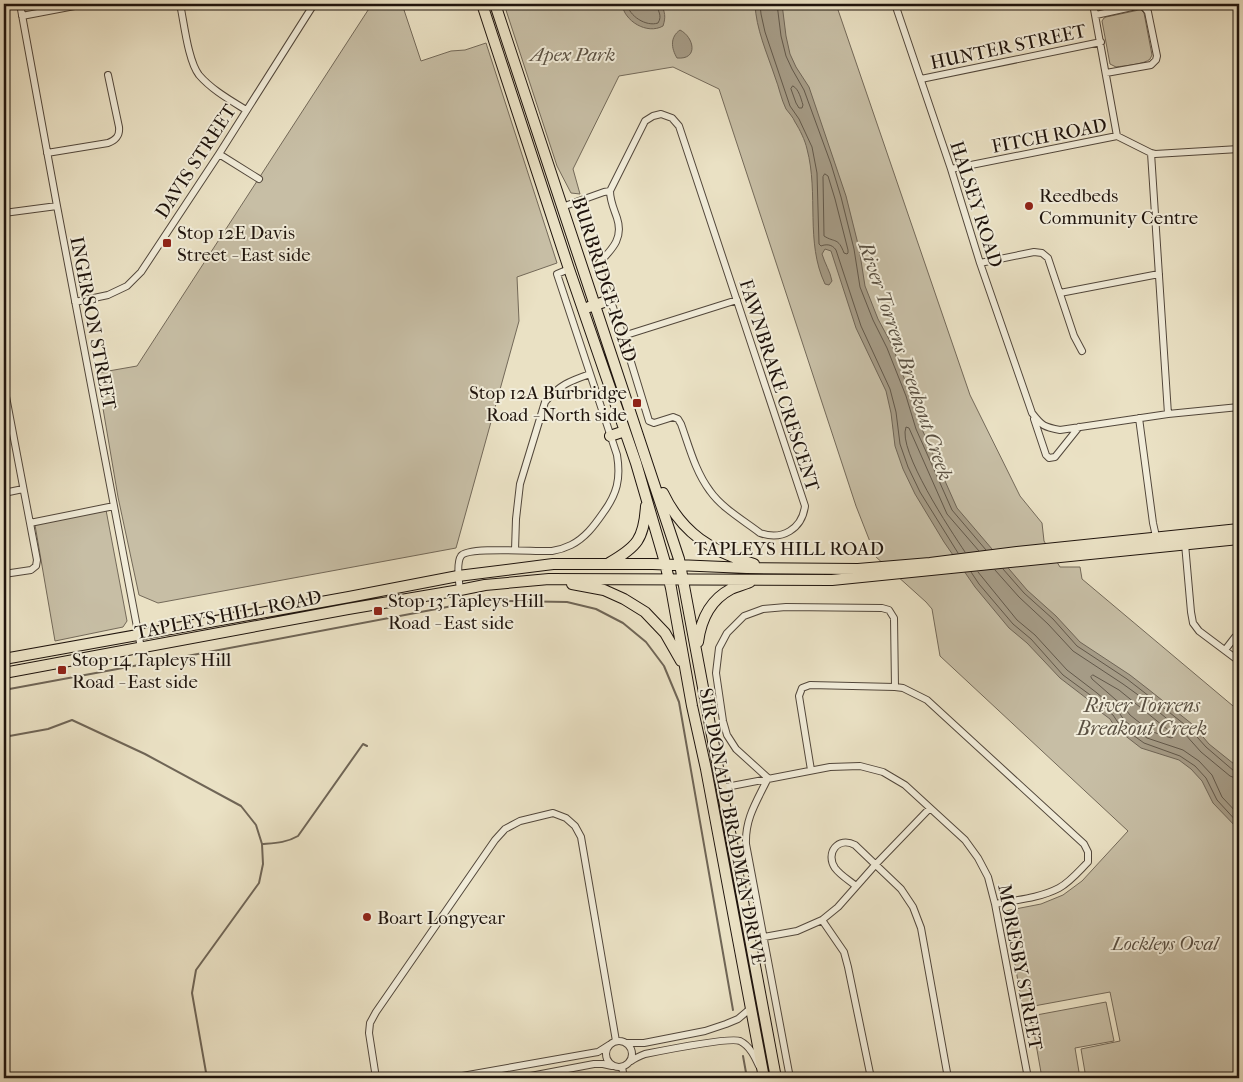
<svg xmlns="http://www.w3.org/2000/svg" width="1243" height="1082" font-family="'IM FELL French Canon',serif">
  <rect width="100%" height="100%" fill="#eae1c4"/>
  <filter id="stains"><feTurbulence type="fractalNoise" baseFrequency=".004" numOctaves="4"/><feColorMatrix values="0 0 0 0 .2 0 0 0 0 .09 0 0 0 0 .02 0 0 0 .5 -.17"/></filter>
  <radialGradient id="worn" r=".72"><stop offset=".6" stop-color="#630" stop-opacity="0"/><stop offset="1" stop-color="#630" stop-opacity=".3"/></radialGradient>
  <path fill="#c7bea5" stroke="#736959" d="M372,4H402L421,61L451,51L465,50L486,43L557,263L517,277L519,321L456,548L158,603L139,595L118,497L97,373L137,366Z
    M504,4H836L970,395L1020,496L1042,523L1044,541L1060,567H1080L1082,579L1239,711V1078H1086L1081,1049L1120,1041L1110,992L1023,1008L1005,911L1041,904L1063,895L1082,881L1128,831L940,656L932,609L926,602L876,557L856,506L719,89L673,67L619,76L573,169L580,194L571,193L557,166Z
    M1139,10H1141L1144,13L1152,55C1151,56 1151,58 1150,59C1146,64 1123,66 1116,67L1110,64L1102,21L1104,18L1106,17Z
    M106,510L127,621L123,627L55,641L35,525Z
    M1106,1002L1114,1041L1075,1048L1080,1078H1042L1031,1016Z"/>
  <path fill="#a59b86" stroke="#6f6556" d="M622,4H661C665,12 666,17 663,26C647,35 624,21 622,4Z
    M755,4H782L786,36L790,54L796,67L809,87L846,196L859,248L865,286L878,319L892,345L910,394L921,427L957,508L1027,590L1056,616L1080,642L1130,675L1148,689L1192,724L1209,744L1239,768V830L1213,803L1202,781L1191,769L1179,760L1141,748L1123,734L1115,727L1110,719L1102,713L1090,701L1060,678L1027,643L1009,628L975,587L944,542L915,494L903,469L895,446L891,413L886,391L856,328L831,251L825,249L822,254C825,264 830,271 832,281L829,285L825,284C805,242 819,194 807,149C805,140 800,130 795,122C793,117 789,113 786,109C781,99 779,87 775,77C767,53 756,29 755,4Z
    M680,30C694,37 699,60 677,58C671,48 670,37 680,30Z"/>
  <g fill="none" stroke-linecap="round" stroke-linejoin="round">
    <path stroke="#62584a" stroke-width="1" d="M627,4C629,16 646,27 658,23C663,15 657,11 657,4
      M760,4L761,14L765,32L790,106L799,119L812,147L817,173L819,244L821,246C826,244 832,244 836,250L861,326L890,389L896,412L900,444L908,467L920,492L958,553
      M777,4L781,36L786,56L792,69L804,90L831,164L841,197L854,249L860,287L873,320L887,348L906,396L916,429L952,510L986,550
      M793,86C799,89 801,99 803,105L802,108H799L796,103L791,89Z
      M825,174L828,176L835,199L848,250V253L847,254L844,253C838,237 835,243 824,236L823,177Z
      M965,552C951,531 897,450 906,427L909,428L947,514L979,551
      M1003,569L1024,593L1053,619L1077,646L1127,679L1145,693L1189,728L1206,747L1234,771L1239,772
      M995,570L1019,597L1048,624L1073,651L1123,684L1141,697L1184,733L1201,752L1230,776L1235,778L1239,779
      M971,572L979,584L1013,624L1031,639L1063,675L1093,697L1105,709L1113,715L1119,724L1126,730L1144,743L1180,756L1195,766L1206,778L1217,800L1239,824
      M978,572L1017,620L1035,635L1067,670L1097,693L1118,711L1124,720L1130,725L1147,738L1183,750L1199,761L1212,775L1222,797L1239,815
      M1093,675L1119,690L1173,734V737L1171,738L1150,731L1130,715L1123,706L1092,679L1091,677Z"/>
    <path stroke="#6f6556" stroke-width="2" d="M150,663L463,604L503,601L567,602L596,609L623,623L646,642L664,666L679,702L733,1010
      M4,690L139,665
      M4,737L48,729L72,720L145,754L241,806L256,825L262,844L263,864L259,883L196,970L192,993L207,1078
      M262,844C275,843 286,843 298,836L363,744L367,746
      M743,1056L747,1078"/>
    <g stroke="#52473b" stroke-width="8">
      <path id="minor" d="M20,4L57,206L141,648
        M180,4C184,22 188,61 199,75C212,90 230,100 246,110
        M895,4L951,169L980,263L1032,413C1042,426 1044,427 1060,430L1168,414L1239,407
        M1093,4L1117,136
        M1236,4L1239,21
        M1096,15L1141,5L1145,8L1148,12L1157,56L1156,60L1151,65L1106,73
        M22,16L85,4
        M921,79L1101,42
        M661,114L672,118L679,126L805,506C802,529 782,541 760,533C743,520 722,508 710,491C695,471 689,446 681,424L678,419L673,417L654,423L649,421L623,336L599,267V263C611,250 624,239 617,218C614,209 610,201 610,191L645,121L653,116Z
        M47,153L108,143C116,140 120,136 119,127L108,75
        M1151,153L1168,414
        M219,154L259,179
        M951,169L1117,136L1151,153L1155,154L1239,149
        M562,207L604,192L610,191
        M4,213L57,206
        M980,263L1034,252L1042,253L1048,258L1074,336L1082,351
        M1060,293L1159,274
        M75,302L108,295L127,286L141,272L219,154L314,4
        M623,336L737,300
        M4,386L37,560L36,566L31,570L4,574
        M1139,418L1153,523L1157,541
        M1034,419L1046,455L1049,458L1055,457L1079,427
        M4,493L23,489
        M30,523L114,506
        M1185,544L1191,612L1193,623L1199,631L1239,661
        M515,550L516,519L520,484L545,402C559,385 570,381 590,374
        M460,590C459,582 456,563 461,556C467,546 538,552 552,551C558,550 565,548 571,545C585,538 594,526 603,513C617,494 621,479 617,455L557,274L569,269
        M1225,650L1235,637
        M811,770L799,696L802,688L810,685L895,687L903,688L927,700L1084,844L1088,852V862C1079,871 1070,882 1059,888C1040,898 1016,900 995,904
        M768,778L736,749L727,735L723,721L716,673L719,648L727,633L744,616L763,609L786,607L882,608L889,610L894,618L895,687
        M768,778C757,801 745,818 746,844L790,1078
        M721,788L830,767L860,766L883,772L905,785L965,840L978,858L988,877L995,904L1028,1078
        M856,886C850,881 840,875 835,868C825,853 838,836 855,845L901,889L913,907L921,928L948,1078
        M822,920L844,952L848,967L871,1078
        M764,937L797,931L822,920L838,907L876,864L930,808
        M606 1054a13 13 0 1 1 26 0a13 13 0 1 1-26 0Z
        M627,1043H644L705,1031L726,1024L738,1019L751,1008
        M631,1061C635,1058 640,1056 645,1054C660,1051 730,1037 740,1041C750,1046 755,1057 759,1066
        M622,1067L624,1078
        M376,1078L369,1033L370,1023L376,1012L495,840L505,829L520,821L553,813L566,818L575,826L581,837L616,1041
        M451,1078L592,1053L598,1052L609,1045
        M520,1078L594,1064H603L612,1066
        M933,1078L947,1076"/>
    </g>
    <g stroke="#1f140d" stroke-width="12">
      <path id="primary" d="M482,4L569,269L636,463L664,559L671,588L692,706L706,769L764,1078
        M495,4L679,559L776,1078
        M589,307L610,300
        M610,436L625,431
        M663,493C682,533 712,552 754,564
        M609,563C637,547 644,539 646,506
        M572,584L604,590L624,599L645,612L665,633L681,661
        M698,642C701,619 710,600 731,589C737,586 744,585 750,582
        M4,659L349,597L458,576L553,564H653L747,568L858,569L930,563L1017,552L1239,529
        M4,673L348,609L460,590L485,585L549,579L832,580L1239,539"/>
    </g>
    <use href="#minor" stroke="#f1ecd9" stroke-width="6"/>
    <use href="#primary" stroke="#eae1c4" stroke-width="10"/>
  </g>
  <g fill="#8f2418" stroke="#f1ecd9" stroke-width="2">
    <circle cx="1029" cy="206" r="5"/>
    <rect x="162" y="238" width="10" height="10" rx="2.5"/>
    <rect x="632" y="398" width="10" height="10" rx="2.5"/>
    <rect x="373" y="606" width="10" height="10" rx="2.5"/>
    <rect x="57" y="665" width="10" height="10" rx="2.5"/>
    <circle cx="367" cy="917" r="5"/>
  </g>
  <g text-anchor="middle" stroke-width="4" stroke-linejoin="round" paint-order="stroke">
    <g font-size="19" fill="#1f140d" stroke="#f1ecd9">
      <text transform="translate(1008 46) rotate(-12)" y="7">HUNTER STREET</text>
      <text transform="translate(1049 135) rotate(-11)" y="7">FITCH ROAD</text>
      <text transform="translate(195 161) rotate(-57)" y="7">DAVIS STREET</text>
      <text transform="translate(977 204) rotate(72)" y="7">HALSEY ROAD</text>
      <text transform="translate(605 279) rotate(72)" y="7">BURBRIDGE ROAD</text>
      <text transform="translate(94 323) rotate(79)" y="7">INGERSON STREET</text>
      <text transform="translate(780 385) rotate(72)" y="7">FAWNBRAKE CRESCENT</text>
      <text x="789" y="555">TAPLEYS HILL ROAD</text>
      <text transform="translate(228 614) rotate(-11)" y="7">TAPLEYS HILL ROAD</text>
      <text transform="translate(733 826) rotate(79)" y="7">SIR DONALD BRADMAN DRIVE</text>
      <text transform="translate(1021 967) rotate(79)" y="7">MORESBY STREET</text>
    </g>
    <g font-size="19" font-style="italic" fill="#5a5042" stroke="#f1ecd9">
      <text x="573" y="61">Apex Park</text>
      <text x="1165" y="950">Lockleys Oval</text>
    </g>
    <g font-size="19" fill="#1f140d" stroke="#f1ecd9" text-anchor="start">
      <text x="1039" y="202">Reedbeds<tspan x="1039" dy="22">Community Centre</tspan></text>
      <text x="177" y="239">Stop 12E Davis<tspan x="177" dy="22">Street - East side</tspan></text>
      <text x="627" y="399" text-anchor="end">Stop 12A Burbridge<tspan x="627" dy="22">Road - North side</tspan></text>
      <text x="388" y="607">Stop 13 Tapleys Hill<tspan x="388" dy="22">Road - East side</tspan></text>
      <text x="72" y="666">Stop 14 Tapleys Hill<tspan x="72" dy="22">Road - East side</tspan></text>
      <text x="377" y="924">Boart Longyear</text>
    </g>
    <g font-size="20" font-style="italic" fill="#5b5143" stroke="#f1ecd9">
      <text transform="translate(906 361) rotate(71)" y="7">River Torrens Breakout Creek</text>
      <text x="1142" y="712">River Torrens<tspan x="1142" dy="23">Breakout Creek</tspan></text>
    </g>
  </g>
  <rect width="1243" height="1082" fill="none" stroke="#eae1c4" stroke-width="20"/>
  <rect x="5" y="5" width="1233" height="1072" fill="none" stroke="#1f140d" stroke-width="2.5"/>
  <rect x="10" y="10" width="1223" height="1062" fill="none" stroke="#1f140d"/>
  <rect width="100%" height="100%" filter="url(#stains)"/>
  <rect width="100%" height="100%" fill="url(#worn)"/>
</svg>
